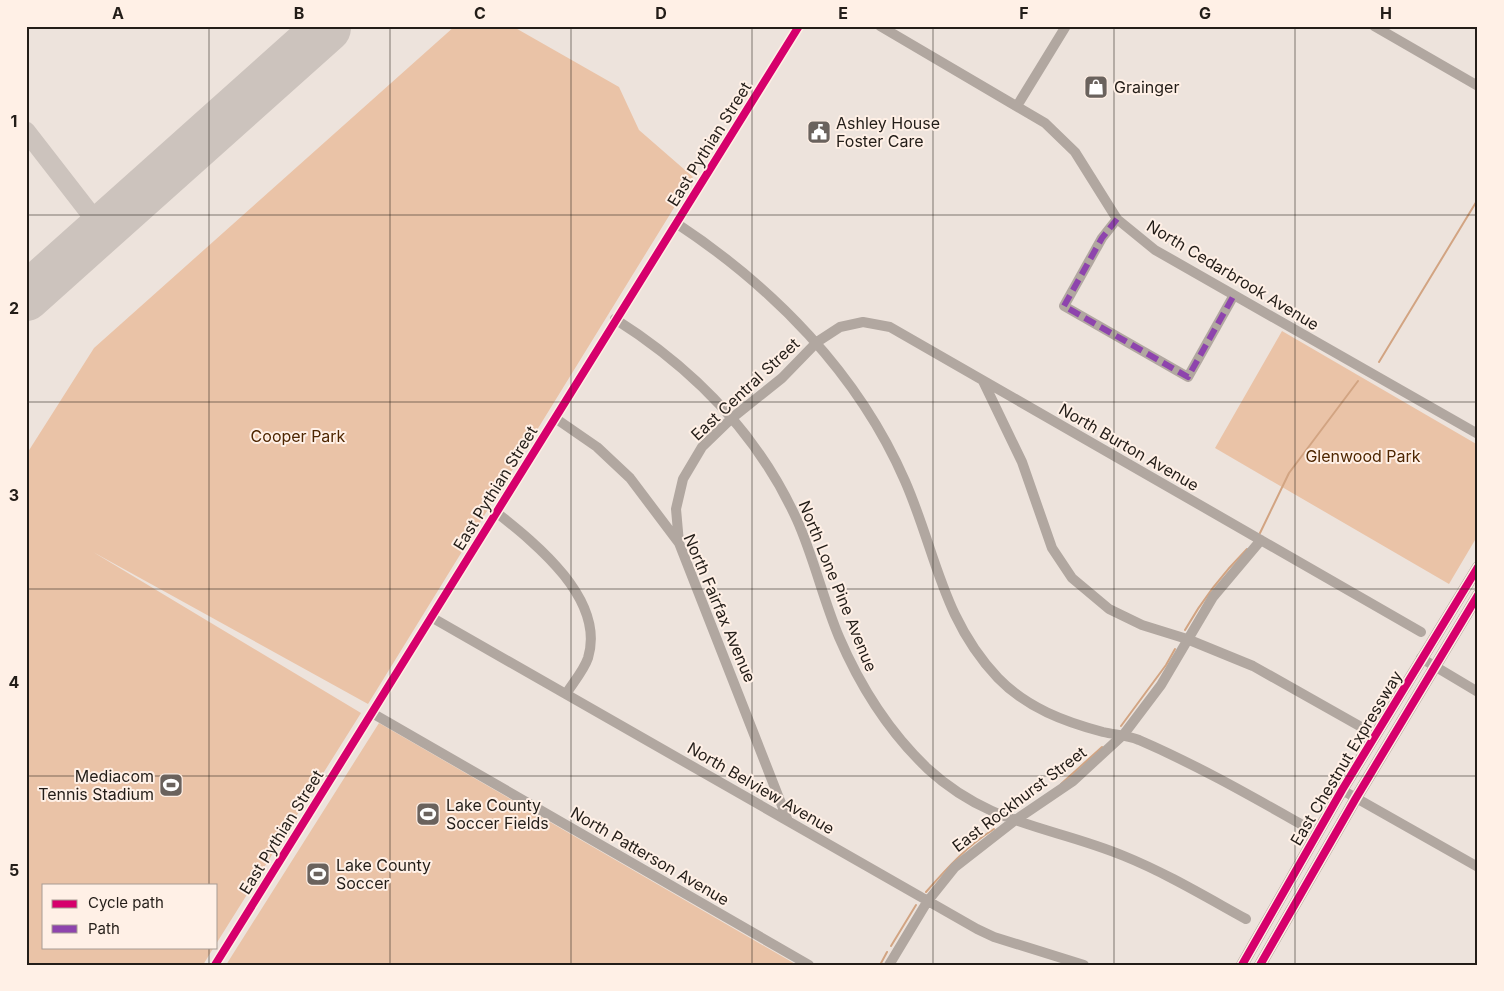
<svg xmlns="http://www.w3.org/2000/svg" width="1504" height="991" font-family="Inter,sans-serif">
  <rect width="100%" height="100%" fill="#ede3dc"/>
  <path fill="#eac3a7" d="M455,26H512L619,87L639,130L693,177L368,704L93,552L361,713L216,944V885H44V947H214L203,965H26V455L94,348Z
    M1282,331L1478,445V535L1449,584L1215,448Z
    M379,723L797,965H226Z"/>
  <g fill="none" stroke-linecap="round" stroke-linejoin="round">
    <path stroke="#d2a482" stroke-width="2" d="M1379,362L1478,199
      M1260,533L1289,473L1358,381
      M1185,630C1202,600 1222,574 1247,549
      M1121,726L1166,665L1175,649
      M1061,784L1102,747
      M926,892C947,868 967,846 994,829
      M891,946L916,905
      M880,965L887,952"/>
    <path stroke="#ccc3bd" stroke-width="19" d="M26,131L102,229"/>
    <path stroke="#ccc3bd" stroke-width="48" d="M26,297L327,28"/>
    <path stroke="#b1a7a0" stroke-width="10" d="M880,26L1045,123L1075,152L1117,219L1155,250L1478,434
      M1374,26L1478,86
      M1017,106L1066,26
      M1117,219L1102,238L1064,306L1188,377L1234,295
      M676,223C773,287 858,373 905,481C936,552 942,619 998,678C1027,708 1065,722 1103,732C1116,735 1126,735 1139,740C1197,765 1251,796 1306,827
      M615,319C694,369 758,434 797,520C814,558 823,599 839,637C860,686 889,732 928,769C990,826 1052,826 1124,856C1166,873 1206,897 1246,919
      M983,381L1022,462L1052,548L1072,578L1109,609L1142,625L1187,639L1253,666L1363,728
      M555,418L597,447L630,478L679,543L788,821
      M496,512C535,543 606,599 588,658C584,670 573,683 566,694
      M679,543L676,509L683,479L702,447L732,418L782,378L817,342L840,327L863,322L890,327L1421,632
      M431,617L977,929L994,937L1084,965
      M1421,658L1478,692
      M372,713L809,965
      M1342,790L1478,867
      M215,965L799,26
      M889,965L927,902L955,867L1014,821L1073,781L1124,734L1161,685L1213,597L1261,540"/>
    <path stroke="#b3a8a0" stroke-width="12" d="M1242,965L1342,790L1478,567
      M1260,965L1356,798L1478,595"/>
    <path stroke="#8e44ad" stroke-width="6" stroke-dasharray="12 6" stroke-linecap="butt" d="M1117,219L1102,238L1064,306L1188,377L1234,295"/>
    <g stroke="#fff0e6" stroke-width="11">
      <path id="cycleway" d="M215,965L799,26
        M1242,965L1342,790L1478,567
        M1260,965L1356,798L1478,595"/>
    </g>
    <use href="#cycleway" stroke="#d6006c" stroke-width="8"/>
  </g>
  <path fill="none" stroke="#231d18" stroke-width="1" stroke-opacity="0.55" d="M209,26V885M390,26V965M571,26V965M752,26V965M933,26V965M1114,26V965M1295,26V965M26,215H1478M26,402H1478M26,589H1478M26,776H1478M209,947V965"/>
  <defs>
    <g id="shop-square" transform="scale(1.25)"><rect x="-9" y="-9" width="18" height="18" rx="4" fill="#6a625d" stroke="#fff0e6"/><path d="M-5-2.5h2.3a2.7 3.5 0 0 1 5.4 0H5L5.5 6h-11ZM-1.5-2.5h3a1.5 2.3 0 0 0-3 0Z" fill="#fff"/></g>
    <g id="civic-square" transform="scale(1.25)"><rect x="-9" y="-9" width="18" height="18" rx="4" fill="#6a625d" stroke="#fff0e6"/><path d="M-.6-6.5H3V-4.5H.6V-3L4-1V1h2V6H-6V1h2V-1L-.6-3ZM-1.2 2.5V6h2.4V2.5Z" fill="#fff"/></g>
    <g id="stadium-square" transform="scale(1.25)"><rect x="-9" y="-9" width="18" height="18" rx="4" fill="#6a625d" stroke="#fff0e6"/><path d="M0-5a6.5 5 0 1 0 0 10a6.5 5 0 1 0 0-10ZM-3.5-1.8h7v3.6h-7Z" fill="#fff"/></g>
  </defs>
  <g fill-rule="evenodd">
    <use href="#shop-square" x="1096" y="87"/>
    <use href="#civic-square" x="819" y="132"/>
    <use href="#stadium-square" x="171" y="785"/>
    <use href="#stadium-square" x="428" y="814"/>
    <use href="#stadium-square" x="318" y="874"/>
  </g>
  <g text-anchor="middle" stroke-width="4" stroke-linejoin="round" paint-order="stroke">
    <g font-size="16" fill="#231d18" stroke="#fff0e6" text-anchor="start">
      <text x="1114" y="93">Grainger</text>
      <text x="836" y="129">Ashley House<tspan x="836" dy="18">Foster Care</tspan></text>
      <text x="154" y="782" text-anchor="end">Mediacom<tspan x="154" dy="18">Tennis Stadium</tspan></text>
      <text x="446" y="811">Lake County<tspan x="446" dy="18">Soccer Fields</tspan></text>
      <text x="336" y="871">Lake County<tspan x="336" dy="18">Soccer</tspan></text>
    </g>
    <g font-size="16" fill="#231d18" stroke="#fff0e6">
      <text transform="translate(709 144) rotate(-58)" y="6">East Pythian Street</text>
      <text transform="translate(1233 275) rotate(31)" y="6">North Cedarbrook Avenue</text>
      <text transform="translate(745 389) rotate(-43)" y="6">East Central Street</text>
      <text transform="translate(1129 447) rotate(30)" y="6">North Burton Avenue</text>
      <text transform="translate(495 488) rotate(-58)" y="6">East Pythian Street</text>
      <text transform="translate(838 586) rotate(68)" y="6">North Lone Pine Avenue</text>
      <text transform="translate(720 608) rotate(67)" y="6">North Fairfax Avenue</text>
      <text transform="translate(1346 758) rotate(-59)" y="6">East Chestnut Expressway</text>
      <text transform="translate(761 788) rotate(30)" y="6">North Belview Avenue</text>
      <text transform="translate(1019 799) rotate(-37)" y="6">East Rockhurst Street</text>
      <text transform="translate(281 832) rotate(-58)" y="6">East Pythian Street</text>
      <text transform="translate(650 856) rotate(30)" y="6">North Patterson Avenue</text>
    </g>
    <g font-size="16" fill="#4e2601" stroke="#fff0e6">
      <text x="298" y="442">Cooper Park</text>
      <text x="1363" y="462">Glenwood Park</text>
    </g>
  </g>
  <rect width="1504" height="991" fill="none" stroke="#fff0e6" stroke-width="55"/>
  <rect x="42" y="884" width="175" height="65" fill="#fff0e6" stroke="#a79c94"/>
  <rect x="52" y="900" width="25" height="8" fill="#d6006c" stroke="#a79c94"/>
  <text x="88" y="908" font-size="15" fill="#231d18">Cycle path</text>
  <rect x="52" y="925" width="25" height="8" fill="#8e44ad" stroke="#a79c94"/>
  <text x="88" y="934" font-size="15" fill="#231d18">Path</text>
  <rect x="28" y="28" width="1448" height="936" fill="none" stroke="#231d18" stroke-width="2"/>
  <g font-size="16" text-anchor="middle" font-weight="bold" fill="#231d18">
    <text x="118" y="19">A</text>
    <text x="299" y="19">B</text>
    <text x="480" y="19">C</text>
    <text x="661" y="19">D</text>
    <text x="843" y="19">E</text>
    <text x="1024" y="19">F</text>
    <text x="1205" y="19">G</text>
    <text x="1386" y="19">H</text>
    <text x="14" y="127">1</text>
    <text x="14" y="314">2</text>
    <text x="14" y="501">3</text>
    <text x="14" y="688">4</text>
    <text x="14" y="876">5</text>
  </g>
</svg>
